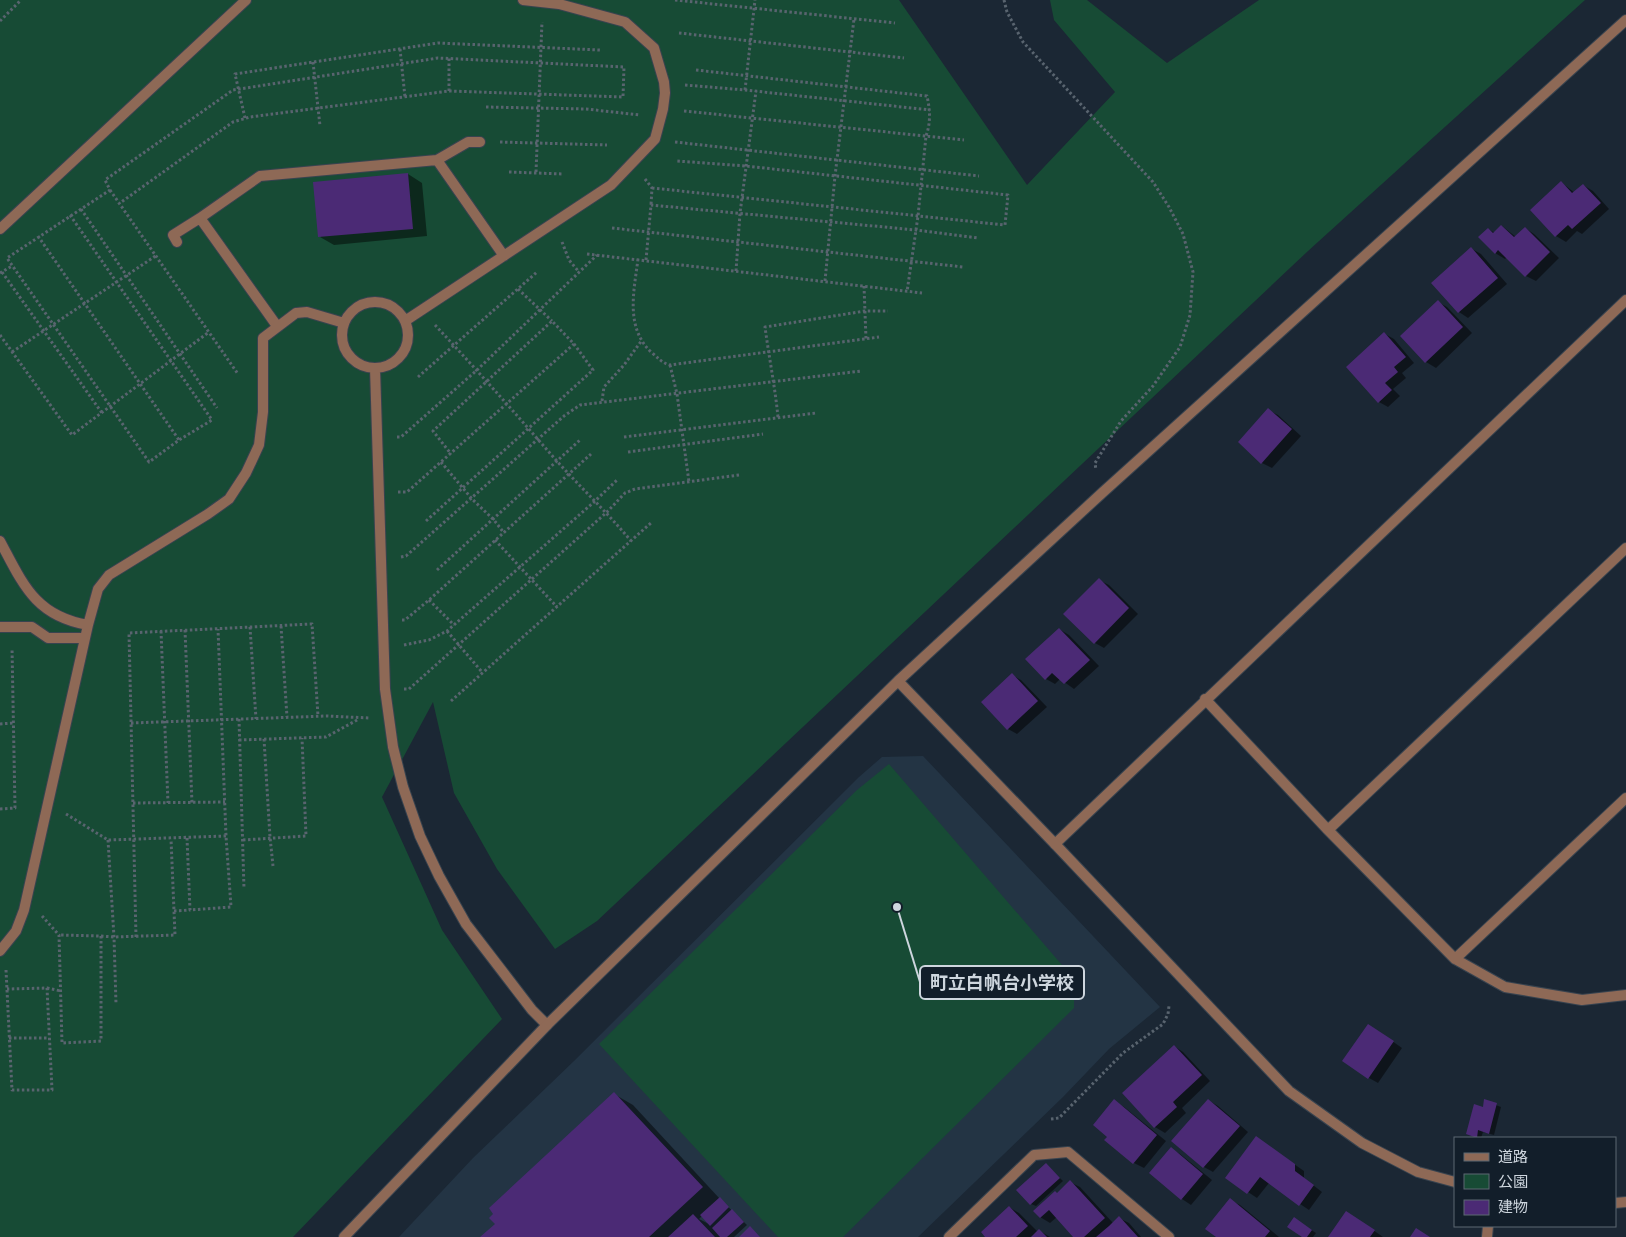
<svg xmlns="http://www.w3.org/2000/svg" width="1626" height="1237" font-family="'Archivo Narrow','Noto Sans JP',sans-serif">
  <rect width="100%" height="100%" fill="#1b2734"/>
  <path fill="#233444" d="M923,756L1160,1007L1109,1049L1063,1097L918,1237H399L473,1158L574,1061L859,777L882,757Z"/>
  <path fill="#174b35" d="M0,0H899L1027,185L1115,92L1054,20L1050,0H1087L1167,63L1259,0H1585L1308,251L597,921L555,949L497,869L454,793L433,702L382,797L442,930L502,1019L293,1237H0Z
    M889,764L1074,979V1008L843,1237H778L599,1044L857,790Z"/>
  <path fill="#0007" fill-rule="evenodd" d="M408,174L422,183L427,236L334,245L320,237Z
    M1562,183L1575,193L1583,185L1593,191L1609,209L1582,234L1577,231L1566,242L1556,236L1532,210Z
    M1502,226L1516,237L1525,228L1534,234L1559,258L1536,281L1526,276L1507,257L1505,259L1495,253L1488,229L1495,233Z
    M1472,249L1481,254L1507,284L1468,318L1459,312Z
    M1438,302L1447,307L1472,333L1436,368L1426,362L1402,336Z
    M1385,334L1394,339L1414,363L1402,373L1406,378L1393,389L1400,396L1388,407L1379,402Z
    M1268,410L1278,415L1301,436L1272,468L1262,463Z
    M1099,580L1109,585L1138,614L1104,648L1095,643Z
    M1059,629L1069,635L1099,666L1074,689L1060,679L1055,684L1046,679Z
    M1012,675L1021,680L1047,707L1017,734L1008,729Z
    M1378,1031L1402,1048L1378,1083L1369,1078Z
    M1174,1046L1183,1052L1210,1081L1182,1108L1186,1113L1165,1133L1155,1127L1124,1093Z
    M614,1094L633,1105L720,1199L747,1225L734,1237H482L496,1224ZM702,1216L709,1224L699,1219Z
    M1208,1100L1218,1106L1248,1132L1213,1172L1204,1167Z
    M1114,1101L1124,1107L1166,1141L1144,1168L1134,1163L1109,1137Z
    M1485,1101L1501,1107L1494,1135L1483,1132L1481,1138L1470,1134L1484,1108Z
    M1257,1138L1304,1171V1178L1322,1192L1309,1210L1269,1183L1257,1198L1227,1178Z
    M1171,1149L1180,1154L1212,1180L1191,1205L1182,1199L1150,1173Z
    M1046,1165L1063,1181L1036,1206L1031,1204Z
    M1070,1182L1080,1187L1113,1223L1119,1218L1129,1223L1141,1237H1075L1057,1217L1050,1223L1040,1217L1058,1194Z
    M1230,1200L1240,1205L1279,1237H1218Z
    M1009,1207L1019,1213L1038,1232L1040,1231L1050,1237H987Z
    M1356,1218L1383,1237H1330Z
    M1299,1222L1316,1233L1313,1237H1304Z"/>
  <path fill="#4b2a75" d="M408,173L413,229L318,237L313,182Z
    M1561,181L1572,193L1583,184L1601,203L1572,229L1568,225L1555,237L1530,210Z
    M1501,225L1514,237L1525,227L1550,252L1525,277L1498,250L1495,254L1478,237L1488,228L1493,233Z
    M1471,247L1498,278L1458,313L1431,283Z
    M1438,300L1463,327L1425,363L1400,336Z
    M1384,332L1406,357L1394,367L1398,372L1385,383L1392,390L1378,403L1346,367Z
    M1268,408L1292,429L1261,464L1238,442Z
    M1099,578L1129,608L1094,644L1063,614Z
    M1059,628L1090,660L1064,684L1052,673L1045,680L1025,659Z
    M1012,673L1038,701L1007,730L981,702Z
    M1368,1024L1394,1041L1368,1079L1342,1061Z
    M1174,1045L1202,1075L1173,1102L1177,1107L1154,1128L1122,1093Z
    M614,1092L703,1187L649,1237H480L495,1224L489,1218L493,1214L489,1208Z
    M1114,1099L1157,1135L1133,1164L1104,1140L1107,1137L1093,1125Z
    M1208,1099L1240,1126L1203,1168L1171,1141Z
    M1484,1099L1497,1103L1489,1134L1478,1130L1477,1138L1466,1134L1474,1104L1483,1107Z
    M1256,1136L1295,1164V1171L1314,1185L1299,1206L1260,1177L1247,1194L1225,1178Z
    M1171,1147L1203,1174L1181,1200L1149,1173Z
    M1046,1163L1060,1178L1030,1205L1016,1190Z
    M1070,1180L1105,1218L1084,1237H1073L1049,1210L1040,1218L1033,1211L1055,1191L1057,1193Z
    M720,1197L729,1207L710,1226L700,1215Z
    M1230,1198L1270,1231L1265,1237H1216L1205,1229Z
    M1009,1206L1028,1226L1016,1237H985L981,1232Z
    M732,1209L744,1222L727,1237H720L712,1228Z
    M1346,1211L1375,1230L1370,1237H1328Z
    M693,1214L715,1237H668Z
    M1119,1216L1138,1237H1096L1109,1226Z
    M1294,1217L1312,1230L1307,1237H1302L1287,1227Z
    M750,1226L760,1237H739Z
    M1416,1228L1430,1237H1410Z
    M1039,1229L1047,1237H1031Z"/>
  <g fill="none" stroke-linecap="round" stroke-linejoin="round">
    <g stroke="#38434f" stroke-width="12">
      <path id="service" d="M437,160L468,142H480
        M0,229L246,0
        M177,242L173,235L200,218
        M342 335a33 33 0 1 1 66 0a33 33 0 1 1-66 0Z
        M405,321L611,185L655,139L663,109L665,93L664,82L654,48L625,22L559,4L523,0
        M277,326L200,218L260,176L437,160L504,256
        M375,368L385,689L393,747L403,787L420,836L439,876L466,924L532,1010L547,1025
        M0,541C23,584 35,616 88,625
        M0,627H32L48,638H85
        M0,951L16,931L24,910L88,625L98,589L109,575L208,514L229,499L246,473L259,445L263,412V338L296,313L307,312L344,323"/>
    </g>
    <g stroke="#38434f" stroke-width="12">
      <path id="minor" d="M1205,699L1328,830L1455,959L1505,987L1582,1000L1626,995
        M1328,830L1626,548
        M1055,844L1626,300
        M1455,959L1626,798
        M949,1237L1034,1155L1068,1152L1169,1237"/>
    </g>
    <g stroke="#38434f" stroke-width="12">
      <path id="tertiary" d="M898,681L1055,844L1289,1091L1362,1143L1418,1172L1455,1182
        M1615,1203L1626,1202
        M344,1237L547,1025L898,681L1102,493L1626,20
        M1487,1237L1488,1226"/>
    </g>
    <path stroke="#59646f" stroke-width="3" stroke-dasharray="2.5 2.5" stroke-linecap="butt" d="M675,0L895,23
      M1004,0L1007,12L1023,42L1153,182L1169,207L1183,234L1193,272L1190,315L1180,347L1153,386L1121,421L1095,463L1096,470
      M0,21L21,0
      M679,33L904,58
      M400,49L405,97
      M313,62L320,126
      M696,70L927,96C930,110 931,122 926,136L918,216L907,292
      M685,85L745,90L930,110
      M745,90L755,0
      M449,91V58
      M486,107L586,109L640,115
      M684,111L964,140
      M245,118L235,74L438,43L600,50
      M500,142L607,145
      M675,142L979,176
      M509,172L563,174
      M536,172L542,22
      M645,179L652,188L651,205
      M652,188L1005,225L1008,195L746,166L677,161
      M110,190L238,374
      M81,209L217,408
      M70,215L212,420L179,440L149,462L7,258L110,190L105,180L233,90L438,58L624,67L623,97L449,91L250,117L233,122L120,203
      M612,228L963,267
      M38,236L179,440
      M562,242L569,260L579,272
      M587,254L922,293
      M638,259C634,291 625,327 651,352C658,358 662,363 670,365L879,337
      M646,260L651,205L916,230L978,238
      M736,271L740,213L756,91
      M2,272L102,413
      M0,273L12,266
      M825,281L835,176L854,19
      M864,286L866,339
      M518,289L552,321
      M435,325C476,369 516,414 555,459C580,487 607,512 631,541
      M0,335L72,435L209,332
      M12,352L157,255
      M670,365L677,394L689,482
      M418,377L537,272
      M602,401L604,387L624,365L642,340
      M778,417C775,387 769,357 765,327L865,311H888
      M397,437H401L477,370L597,255
      M624,437L816,413
      M628,452L763,434
      M441,462L472,499L494,520L504,533
      M398,492H407L574,344
      M426,521L593,370L574,344L552,321L433,431L451,454
      M495,540L557,607
      M401,557L406,556L564,416L580,405L861,371
      M437,570L580,440
      M429,600L454,625
      M402,620H405L429,600L591,454
      M281,626L287,717
      M250,627L256,719
      M185,630L192,803
      M161,631L168,803
      M447,631L482,672
      M404,645L429,640L447,631L594,502L617,480
      M404,689H409L607,512L625,493L635,489L739,475
      M451,701L652,522
      M239,719L244,889
      M131,723L326,716L370,718
      M0,724L13,723
      M264,739L270,837L273,866
      M239,740L326,737L359,719
      M133,803L225,802
      M0,809L15,808L12,648
      M66,814L108,840L226,836
      M187,838L190,910L231,907L226,836L218,629
      M108,840L114,937L116,1004
      M243,840L306,836L302,738
      M174,911L190,910
      M42,916L59,935L62,1043L101,1041V936L59,935
      M101,936L114,937L175,935L171,839
      M136,937L129,633L312,624L318,716
      M6,970L12,1090H52L47,988L7,989
      M47,988L61,991
      M9,1038H49
      M1051,1119L1059,1118L1123,1053L1163,1024L1168,1014L1169,1006"/>
    <use href="#service" stroke="#8e6956" stroke-width="10"/>
    <use href="#minor" stroke="#8e6956" stroke-width="10"/>
    <use href="#tertiary" stroke="#8e6956" stroke-width="10"/>
  </g>
  <path fill="none" stroke="#ced6de" stroke-width="2" d="M897 907L920 982"/>
  <circle fill="#ced6de" stroke="#121e2a" stroke-width="2" cx="897" cy="907" r="5"/>
  <rect fill="#121e2a" stroke="#ced6de" stroke-width="2" x="920" y="966" width="164" height="33" rx="5"/>
  <g font-size="18" text-anchor="middle" font-weight="bold" fill="#ced6de">
    <text x="1002" y="989">町立白帆台小学校</text>
  </g>
  <rect x="1454" y="1137" width="162" height="90" fill="#121e2a" stroke="#5d6872"/>
  <rect x="1464" y="1153" width="25" height="8" fill="#8e6956" stroke="#5d6872"/>
  <text x="1498" y="1162" font-size="15" fill="#ced6de">道路</text>
  <rect x="1464" y="1174" width="25" height="15" fill="#174b35" stroke="#5d6872"/>
  <text x="1498" y="1187" font-size="15" fill="#ced6de">公園</text>
  <rect x="1464" y="1200" width="25" height="15" fill="#4b2a75" stroke="#5d6872"/>
  <text x="1498" y="1212" font-size="15" fill="#ced6de">建物</text>
</svg>
